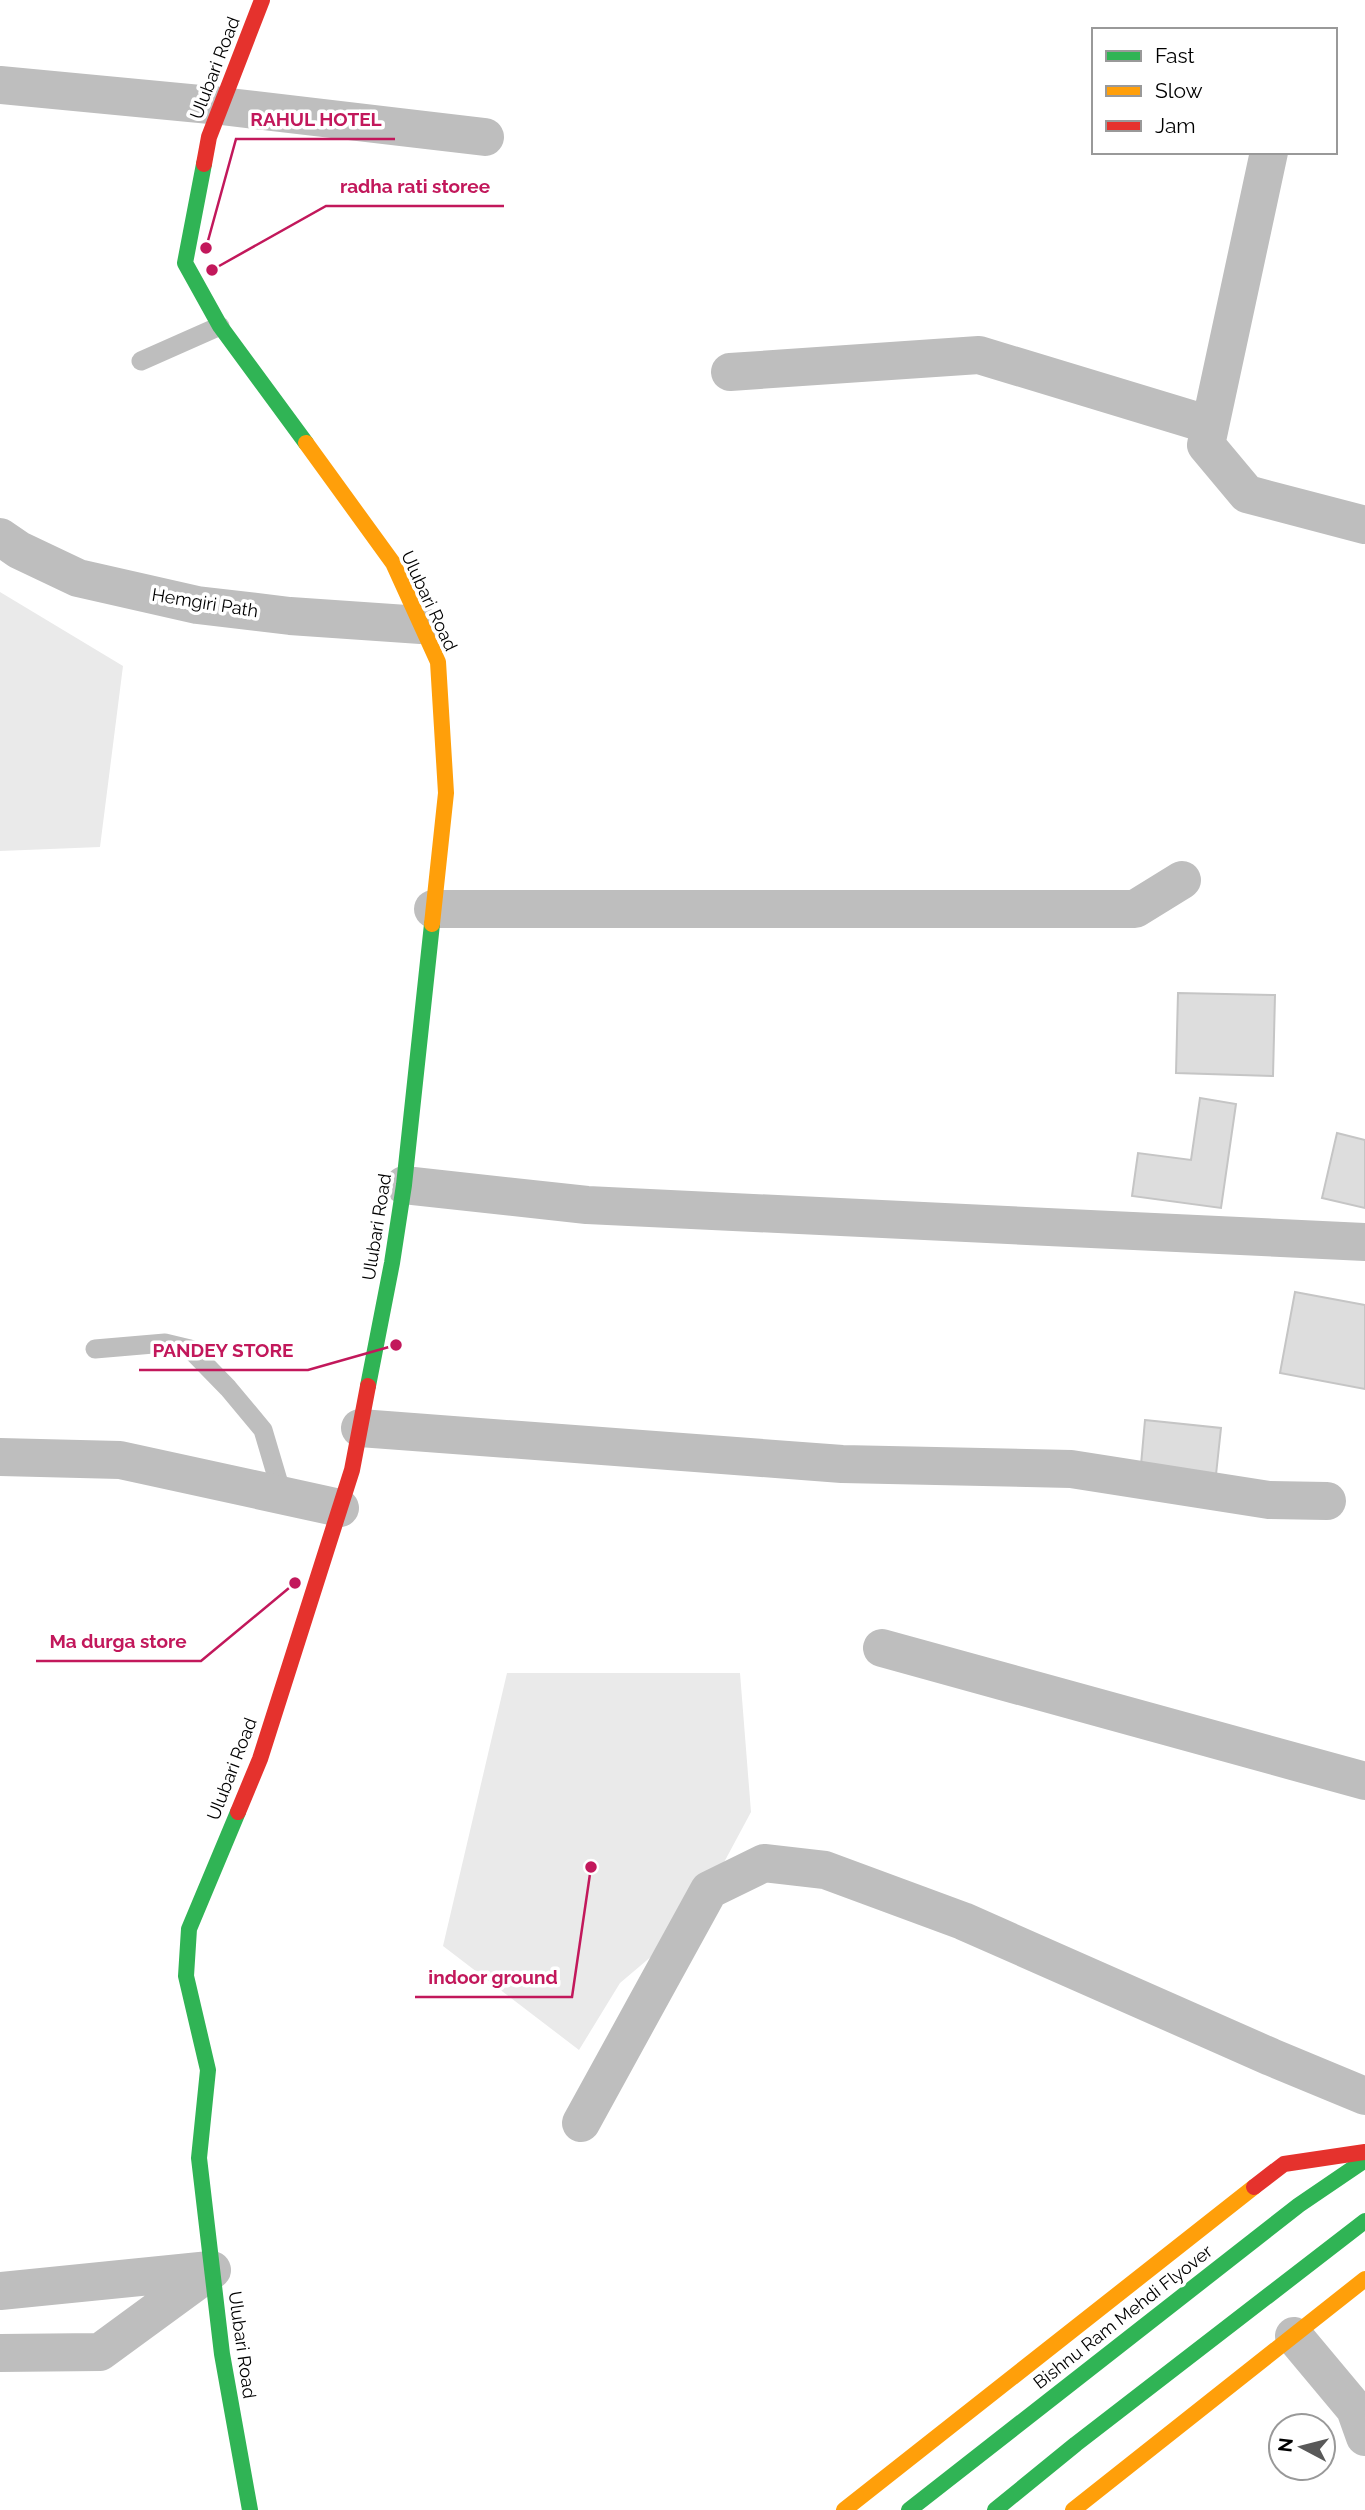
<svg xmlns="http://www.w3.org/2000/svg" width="1365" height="2510" font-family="Raleway,sans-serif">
  <rect width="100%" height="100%" fill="#fff"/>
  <path fill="#eaeaea" d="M0,592L123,666L100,847L0,851Z
    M507,1673H740L751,1812L692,1922L620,1983L579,2050L443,1946Z"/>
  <path fill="#ddd" stroke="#c5c5c5" stroke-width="2" d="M1178,993L1275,995L1273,1076L1176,1073Z
    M1200,1098L1236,1104L1221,1208L1132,1196L1138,1153L1191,1160Z
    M1337,1133L1365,1140V1208L1322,1198Z
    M1295,1292L1365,1305V1389L1280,1373Z
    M1145,1420L1221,1428L1215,1484L1140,1476Z"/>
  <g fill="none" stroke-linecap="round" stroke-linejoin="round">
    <path stroke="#bebebe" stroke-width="19" d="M141,361L220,326
      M95,1349L165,1343L190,1349L228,1388L263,1430L282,1494"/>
    <path stroke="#bebebe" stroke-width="38" d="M0,85L221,106L485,137
      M1269,152L1206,445L1247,494L1365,525
      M730,372L979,355L1210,425
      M0,537L19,550L78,578L197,605L290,616L421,625
      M433,909H1135L1182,880
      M404,1185L587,1205L1365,1242
      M360,1428L842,1464L1071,1469L1269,1500L1327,1501
      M0,1457L120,1460L340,1508
      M882,1648L1365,1781
      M581,2123L709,1890L764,1863L825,1870L963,1921L1271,2057L1365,2096
      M0,2291L210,2270
      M1294,2336L1355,2409L1365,2437
      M0,2353L100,2352L212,2270"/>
    <path stroke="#30b455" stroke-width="16" d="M204,164L185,263L220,326L306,443
      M368,1386L392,1263L404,1185L432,924
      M238,1812L189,1929L186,1976L208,2070L199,2158L222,2354L250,2510
      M909,2510L1299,2205L1365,2160
      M995,2510L1076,2444L1365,2221"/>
    <path stroke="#ff9f0a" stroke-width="16" d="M306,443L393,563L438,662L446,793L432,924
      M844,2510L1254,2187
      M1073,2510L1365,2279"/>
    <path stroke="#e5322d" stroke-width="16" d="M204,164L209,137L262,0
      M238,1812L260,1759L352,1470L368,1386
      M1254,2187L1284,2164L1365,2152"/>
  </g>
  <g text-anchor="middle" stroke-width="7" stroke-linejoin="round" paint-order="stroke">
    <g font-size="18" fill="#000" stroke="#fff">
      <text transform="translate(215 68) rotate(-69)" y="6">Ulubari Road</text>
      <text transform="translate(429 601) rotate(65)" y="6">Ulubari Road</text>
      <text transform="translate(205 603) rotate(9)" y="6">Hemgiri Path</text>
      <text transform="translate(377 1227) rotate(-81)" y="6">Ulubari Road</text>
      <text transform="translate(232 1769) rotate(-69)" y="6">Ulubari Road</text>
      <text transform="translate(1123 2317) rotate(-38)" y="6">Bishnu Ram Mehdi Flyover</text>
      <text transform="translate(242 2345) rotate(82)" y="6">Ulubari Road</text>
    </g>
  </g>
  <path fill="none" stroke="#c2185b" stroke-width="2.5" d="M206 248L236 139H395M212 270L326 206H504M396 1345L308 1370H139M295 1583L201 1661H36M591 1867L572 1997H415"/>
  <g fill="#c2185b" stroke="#fff" stroke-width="2.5">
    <circle cx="206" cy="248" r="7"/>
    <circle cx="212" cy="270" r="7"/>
    <circle cx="396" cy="1345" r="7"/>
    <circle cx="295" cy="1583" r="7"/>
    <circle cx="591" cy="1867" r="7"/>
  </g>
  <g font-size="19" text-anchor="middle" font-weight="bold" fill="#c2185b" stroke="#fff" stroke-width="7" stroke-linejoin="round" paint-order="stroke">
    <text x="316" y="126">RAHUL HOTEL</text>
    <text x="415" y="193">radha rati storee</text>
    <text x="223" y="1357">PANDEY STORE</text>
    <text x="118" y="1648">Ma durga store</text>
    <text x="493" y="1984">indoor ground</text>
  </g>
  <rect x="1092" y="28" width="245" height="126" fill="#ffffff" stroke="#999999" stroke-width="2"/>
  <rect x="1106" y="51" width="35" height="10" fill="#30b455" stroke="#999999" stroke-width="2"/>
  <text x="1155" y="63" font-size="21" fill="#000000">Fast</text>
  <rect x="1106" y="86" width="35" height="10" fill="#ff9f0a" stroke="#999999" stroke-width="2"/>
  <text x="1155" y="98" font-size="21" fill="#000000">Slow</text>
  <rect x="1106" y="121" width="35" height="10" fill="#e5322d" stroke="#999999" stroke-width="2"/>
  <text x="1155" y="133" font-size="21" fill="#000000">Jam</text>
  <g transform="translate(1302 2447) rotate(277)"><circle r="33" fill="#ffffff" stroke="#999999" stroke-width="2"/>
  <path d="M0-5L12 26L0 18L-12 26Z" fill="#595959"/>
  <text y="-10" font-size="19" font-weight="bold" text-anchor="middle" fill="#000000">N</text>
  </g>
</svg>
